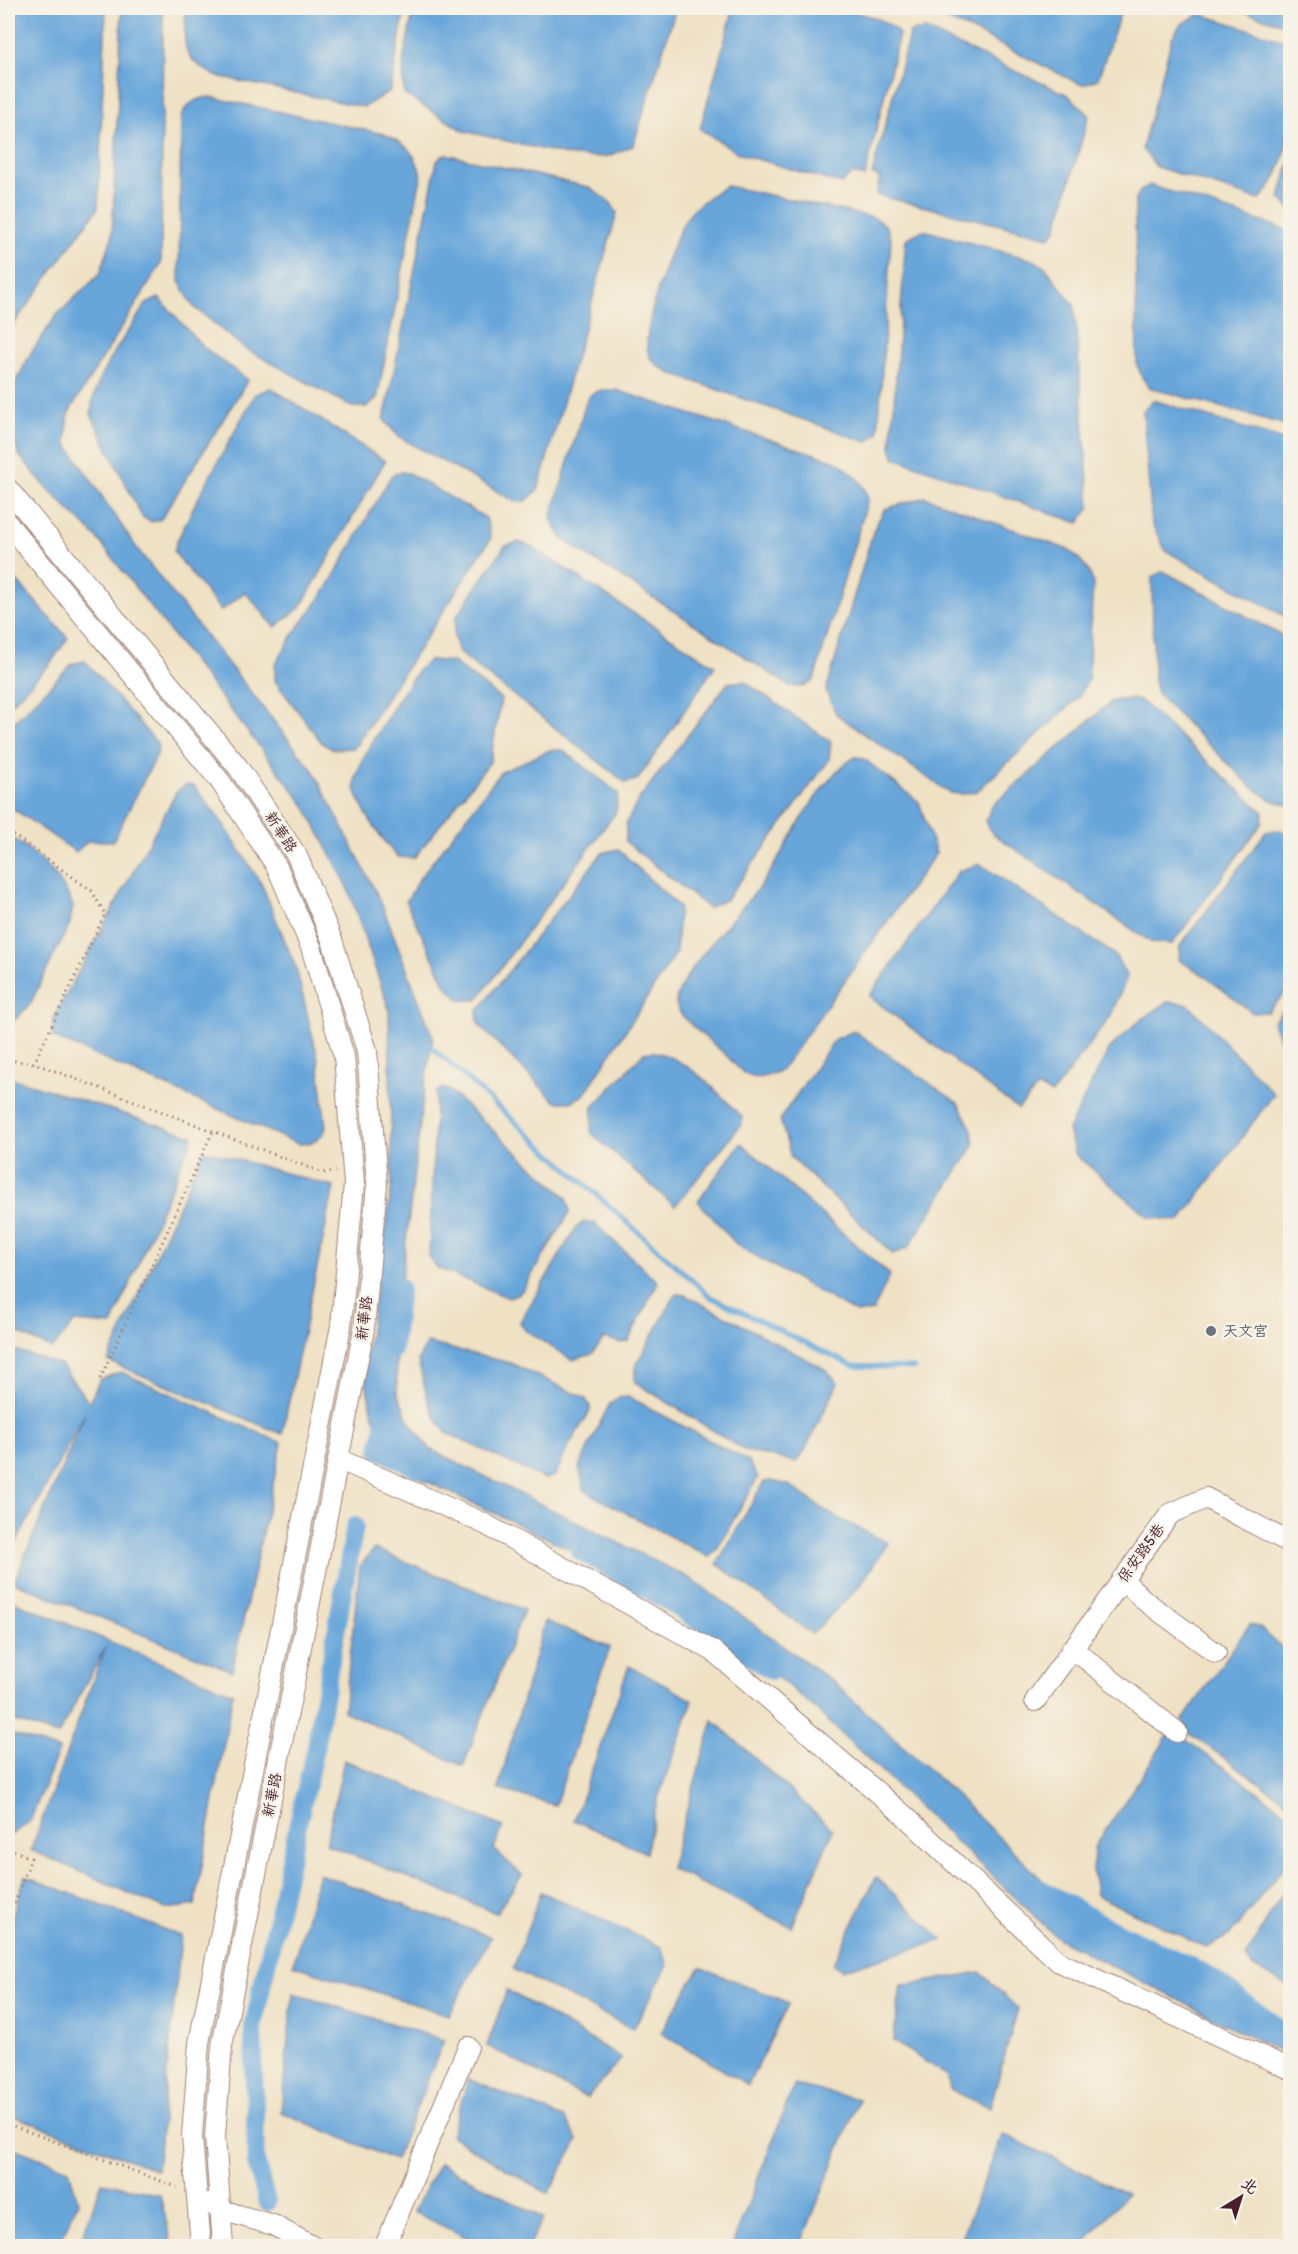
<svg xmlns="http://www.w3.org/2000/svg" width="1298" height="2254" font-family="Pangolin,'LXGW WenKai TC',sans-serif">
  <rect width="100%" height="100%" fill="#f7f3e8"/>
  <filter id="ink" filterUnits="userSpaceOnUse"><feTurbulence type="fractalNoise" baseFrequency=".0167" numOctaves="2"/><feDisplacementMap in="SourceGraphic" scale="12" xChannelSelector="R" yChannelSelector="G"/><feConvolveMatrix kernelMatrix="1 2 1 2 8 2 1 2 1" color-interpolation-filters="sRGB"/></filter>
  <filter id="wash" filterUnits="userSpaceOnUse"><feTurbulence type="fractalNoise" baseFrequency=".008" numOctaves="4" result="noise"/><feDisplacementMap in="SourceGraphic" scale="24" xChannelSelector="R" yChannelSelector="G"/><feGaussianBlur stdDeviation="1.35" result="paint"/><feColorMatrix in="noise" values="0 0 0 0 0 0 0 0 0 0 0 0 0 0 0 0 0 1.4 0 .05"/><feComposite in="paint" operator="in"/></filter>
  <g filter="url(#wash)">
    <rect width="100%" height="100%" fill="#efe1c4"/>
    <path fill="#68a6da" stroke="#596282" stroke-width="1.5" d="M8,8H106L98,208L8,332Z
      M122,8H163L161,264L69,412L66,443L138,550L314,772L380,900L433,1037L424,1089L396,1325L397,1392L410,1423L430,1449L691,1579L832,1681L955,1794L1082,1919L1290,2025V2057L1059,1939L808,1702L701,1616L663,1593L424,1480C415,1473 402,1466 395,1456C375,1429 366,1397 365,1364L392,1184L389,1009L347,885L304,804L97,538L46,487L19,455L9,425L14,386L31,353L57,315L100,274L112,237Z
      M186,8H405L390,91L364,107L216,76C178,56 185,47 186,8Z
      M414,8H676L633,146L606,157L571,156L464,131L404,94L403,62Z
      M734,8C777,7 872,0 899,34L865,177L853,173L841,184L740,154L700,129Z
      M912,8H1122L1098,79L1082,85L965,27Z
      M1232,8H1290V26Z
      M1200,14L1290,42C1291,92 1298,163 1259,200L1157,167L1142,149L1172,38L1180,25Z
      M925,30L1068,95L1089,115L1056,230L1049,237L876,195L880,178L872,174L910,32Z
      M210,97L384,134C406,144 417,153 421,177L377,398L366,407H352L244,348L193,306L179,281L181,118C186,104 194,99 210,97Z
      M445,154L588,187L610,202L617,213L538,490L526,501L516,502L399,437L384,420L437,161Z
      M1290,160V209L1280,198Z
      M1150,185L1290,231V426L1151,388L1143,379L1137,365L1135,200L1141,190Z
      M727,186L875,218L885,225L891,238L878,433L867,442L670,373C662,369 653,364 649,355C640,331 672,240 687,218C696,205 713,193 727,186Z
      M923,230L1033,260L1045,267L1074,305L1090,507L1079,523L895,458L891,447L906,239Z
      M159,298L203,347L248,380L161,519L152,522L142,517L91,414C94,373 125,338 146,304Z
      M271,388L385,461L300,608L275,627L245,592L221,611L174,552L177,541L195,504L255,394Z
      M602,390H616L836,461C852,472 863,480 868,499L814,680L803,687L790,686L562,539L551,518L586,403L591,394Z
      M1153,400L1290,442V619L1166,551L1152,524L1143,411Z
      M399,472L408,473L486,518L491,538L354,748L332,749L322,743L275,681V665L293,635L326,590L391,476Z
      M925,497L1066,549C1080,557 1088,567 1093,582L1088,679L1078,698L977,791L962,794L950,793L837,715L826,691L874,529L885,509Z
      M519,542L530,546L715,666L638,779L626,783L459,653L454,636L456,617L505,546Z
      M8,571L68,638L49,665L8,707Z
      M1163,571L1290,640V805L1273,801L1252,787L1157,694L1154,680L1152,578Z
      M430,660L453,662L501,699L490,762L414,858L398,857C384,843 359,807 355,787C350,769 406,689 418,670Z
      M85,661L157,743L158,752L113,841H88L76,852L8,805V728L72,664Z
      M744,681L831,742L829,760L726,900L708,908L626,842V824L639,799L728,683Z
      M1130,699L1141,701L1263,812L1262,823L1172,944L1151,942L992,833L986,821L991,807L1112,701Z
      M550,750H563L618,793L616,812L477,1000H460L446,985L406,902L420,878L501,772Z
      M856,757L864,759L919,802L936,853L781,1070C753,1084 747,1078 728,1057C716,1044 675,1017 676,1002C679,973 743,909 762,884C786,850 820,775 856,757Z
      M186,785L194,786L224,825L262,885L296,968L318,1058L326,1128C321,1141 311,1143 298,1144L53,1037V1019L177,791Z
      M1279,830L1290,834V988L1267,1012L1253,1013L1202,974L1179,960L1180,946L1266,832Z
      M8,835C35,852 61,875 73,906L70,923L30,1004L8,1027Z
      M618,849L679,907L676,953L584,1095L571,1102H556L479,1025L477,1012L602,853Z
      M980,864L1115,955L1127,977L1110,1017L1052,1094L1038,1087L1018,1109L869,996L959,871Z
      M1167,1002L1188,1004L1274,1094L1180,1221L1149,1217L1076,1155L1068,1130L1109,1049L1138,1022Z
      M1290,1003V1053L1280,1041L1273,1022Z
      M854,1031L958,1103L972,1130L974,1145L908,1248L893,1254L791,1157L780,1119L835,1039Z
      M655,1052C690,1060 717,1092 742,1117L741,1125L675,1206L591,1133L593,1107L644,1053Z
      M8,1077L193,1136L112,1325L75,1322L52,1349L8,1328Z
      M442,1088L450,1091L567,1198L570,1212L522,1291L509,1298L437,1268L429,1257L436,1092Z
      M741,1143L890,1275L873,1311L856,1313L737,1245L698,1201Z
      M204,1150L334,1187L282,1434L108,1361Z
      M584,1222L594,1223L658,1282L628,1341L621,1343L604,1338L592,1354L572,1360L525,1330L520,1322L576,1228Z
      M676,1294L685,1295L827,1370L838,1383L804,1452L796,1462L746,1451L635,1382L636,1365Z
      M427,1343L510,1363L585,1398L590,1406V1411L568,1447L555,1476L545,1479L447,1433C428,1413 425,1387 418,1360Z
      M8,1348L61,1365L89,1403L100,1379L121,1372L282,1443L232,1671L14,1582L85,1413L8,1558Z
      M629,1397L748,1461L758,1477L717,1549L709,1557L585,1491L579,1467L609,1405L618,1398Z
      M771,1481L789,1485L832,1515L888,1543L860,1585L812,1634L717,1564L764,1482Z
      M374,1549L524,1610L463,1766L344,1711L360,1566Z
      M8,1599L233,1693L195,1905L166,1909L31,1850L105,1648L58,1735L8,1719Z
      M545,1621L610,1647L555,1805L498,1789Z
      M1250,1624L1260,1628L1290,1655V1804L1189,1733L1183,1720Z
      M629,1666L693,1700L657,1801L646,1853L574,1820Z
      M713,1720L833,1830L792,1927L670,1868Z
      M1172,1730L1290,1815V1859L1231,1934L1207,1948L1096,1895L1093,1872L1094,1848Z
      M8,1733L59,1750L30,1821L8,1837Z
      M344,1760L503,1827L494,1849L522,1875L496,1913L326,1844Z
      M319,1874L491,1937L449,2015L293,1965Z
      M25,1876L181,1936L157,2170L8,2114V1931Z
      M876,1877L943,1940L842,1970L833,1964Z
      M1290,1880V1987L1252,1966L1246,1957Z
      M541,1892L661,1947L668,1965L633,2029L513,1969Z
      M700,1967L789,2003L748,2085L661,2033Z
      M980,1972L1018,2009L990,2107L950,2090L948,2076L893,2041L901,1986Z
      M507,1990L622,2058L587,2098L487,2046Z
      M293,1993L444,2040L395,2160L281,2112Z
      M468,2079L564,2118L578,2140L548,2194L451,2136Z
      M794,2085L859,2099L800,2246H732Z
      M1003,2134L1127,2194L1081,2246H958Z
      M8,2146L69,2169L78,2202L58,2246H8Z
      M439,2163L543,2218L528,2246H485L413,2212Z
      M102,2182L160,2195L172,2246H79Z"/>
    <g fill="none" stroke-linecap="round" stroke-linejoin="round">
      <path stroke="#68a6da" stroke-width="5" d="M428,1044L711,1297L853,1366L914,1368"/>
      <path stroke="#68a6da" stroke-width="18" d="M393,1350L400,1288
        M387,1410L379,1450L418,1469
        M579,1551L672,1604L772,1671
        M1040,1888L1103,1924L1207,1974L1290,2036
        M267,2202L256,2162L253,2027L315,1748L355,1526"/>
    </g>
  </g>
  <g filter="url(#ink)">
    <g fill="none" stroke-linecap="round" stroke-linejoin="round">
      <g stroke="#9c8078" stroke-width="22">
        <path id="minor" d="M8,489L238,767L297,856L332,940L367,1051L377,1184L364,1329L222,2046L215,2136L223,2246
          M8,524L220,781L277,867L311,947L344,1056L354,1184L341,1326L199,2043L192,2136L201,2246
          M338,1459L483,1523L713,1651L905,1816L1059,1962L1290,2069
          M1122,1579L1145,1601L1216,1653
          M1072,1648L1177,1732
          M1035,1701L1170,1514L1206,1498L1290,1543
          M210,2203L221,2210L273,2225L312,2246
          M385,2246L468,2047"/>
      </g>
      <path stroke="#9c8078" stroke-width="3" stroke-dasharray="1.5 4.5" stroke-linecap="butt" d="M886,14L888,8
        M8,831L92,891L105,914L34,1063
        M8,1060L34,1063L323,1173L336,1171
        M100,1379L213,1131
        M8,1848L31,1858L8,1923
        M8,2124L177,2187"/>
      <use href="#minor" stroke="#fff" stroke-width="20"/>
    </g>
  </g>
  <circle fill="#6b7280" stroke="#f7f3e8" stroke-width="2" cx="1211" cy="1331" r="6"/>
  <g text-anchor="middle" stroke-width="5" stroke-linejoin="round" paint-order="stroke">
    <g font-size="15" fill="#4a1f2b" stroke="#f7f3e8">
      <text transform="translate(281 832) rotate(57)" y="5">新華路</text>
      <text transform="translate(364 1318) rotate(-83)" y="5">新華路</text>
      <text transform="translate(1141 1553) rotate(-54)" y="5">保安路5巷</text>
      <text transform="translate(272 1795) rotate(-79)" y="5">新華路</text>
    </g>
    <g font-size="15" fill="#5b616d" stroke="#f7f3e8" text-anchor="start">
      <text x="1223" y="1336">天文宮</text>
    </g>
  </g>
  <rect width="1298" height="2254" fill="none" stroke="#f7f3e8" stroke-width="30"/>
  <g transform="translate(1241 2197) rotate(38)" stroke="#f7f3e8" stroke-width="4.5" paint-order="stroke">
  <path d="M0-4.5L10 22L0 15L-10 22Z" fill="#4a1f2b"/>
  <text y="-9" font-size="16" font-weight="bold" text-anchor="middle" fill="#4a1f2b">北</text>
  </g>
</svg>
